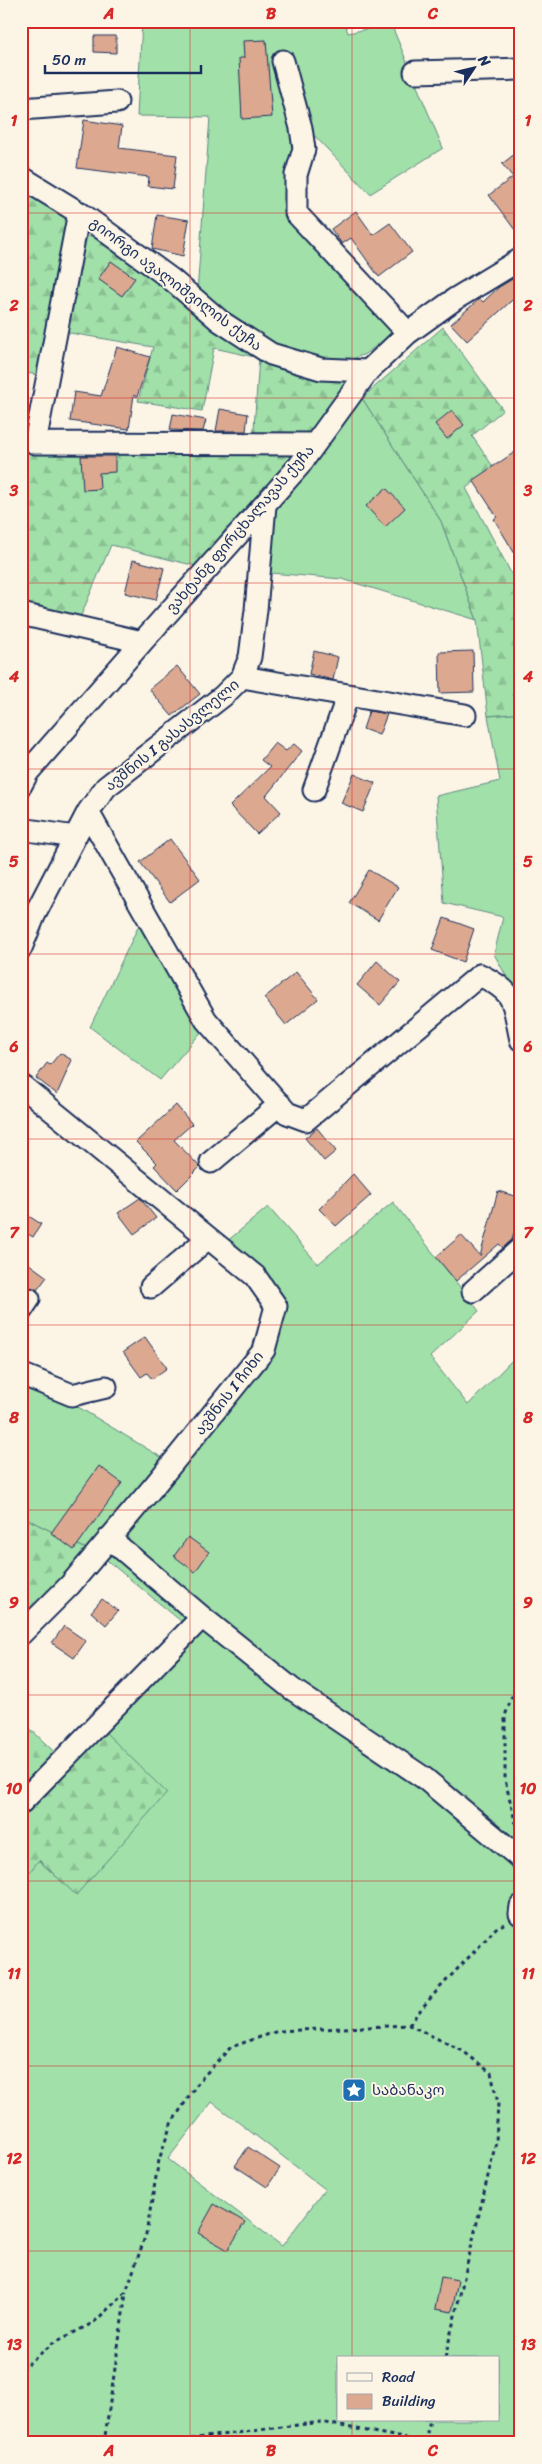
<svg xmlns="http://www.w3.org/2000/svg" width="542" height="2464" font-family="Sriracha,'Noto Sans Georgian',sans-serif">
  <defs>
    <pattern id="forest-firs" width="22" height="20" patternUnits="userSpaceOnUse" patternTransform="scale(1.25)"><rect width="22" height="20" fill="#a1e0a8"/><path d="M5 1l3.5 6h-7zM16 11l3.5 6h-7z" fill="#8ac093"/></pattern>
  </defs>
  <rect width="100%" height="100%" fill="#fcf5e5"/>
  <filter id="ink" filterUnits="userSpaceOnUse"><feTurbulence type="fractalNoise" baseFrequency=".02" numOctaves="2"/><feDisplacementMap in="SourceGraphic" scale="10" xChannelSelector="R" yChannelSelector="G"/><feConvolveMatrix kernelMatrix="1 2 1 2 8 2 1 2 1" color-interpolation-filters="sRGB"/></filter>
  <g filter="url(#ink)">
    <path fill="#a1e0a8" stroke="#5e8883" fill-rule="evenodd" d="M142,21H344L348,33L391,24L443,148L370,194L309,130L286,216L396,332L365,354L343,363L275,349L197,293L210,117L137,116Z
      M362,398L441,521L477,620L342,579L270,573L276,502Z
      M521,713V1003L494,954L503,917L444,903L436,796L500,781L488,716Z
      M140,923L203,1030L160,1080L90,1027Z
      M393,1202L479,1311L430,1357L468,1405L521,1351V2443H21V1883L38,1860L77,1895L102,1729L193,1631L103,1557L284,1304L225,1243L268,1207L318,1264ZM212,2102L325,2189L282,2246L168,2159ZM338,2358H498V2420H338Z
      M21,1382L70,1402L164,1459L88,1550L21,1516Z"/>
    <path fill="url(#forest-firs)" stroke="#5e8883" d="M21,187L71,215L38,375L21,372Z
      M99,233L229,336L347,381L313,437L253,442L259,358L214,348L202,411L138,401L153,347L64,332L84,238Z
      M443,327L503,410L472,436L494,468L466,488L521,592V713L488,716L477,620L441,521L362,398Z
      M21,447L61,449L302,451L200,567L111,545L79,620L21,608Z
      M21,1516L88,1550L23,1620L21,1619Z
      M21,1720L68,1765L102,1729L167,1793L76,1895L39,1860L21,1883Z"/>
    <path fill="#dca990" stroke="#1b2f5e" d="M94,36H116V53L94,52Z
      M266,40L272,117L242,119L239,58H244L243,41Z
      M84,120L122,126L119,148L177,155L173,189L148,186L149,177L77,168Z
      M521,149V238L489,195L513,177L502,164Z
      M356,211L373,235L390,223L412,252L379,277L351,238L342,244L331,229Z
      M157,215L189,220L183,256L152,249Z
      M111,261L135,278L122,296L98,279Z
      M521,274V292L467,341L451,324L478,300L480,299L483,302L499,287Z
      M117,347L150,357L137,397L134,395L129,429L70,421L74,392L101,396Z
      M220,409L248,414L246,431H216Z
      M452,410L464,425L447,439L435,424Z
      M173,414L206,420L203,431L170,430Z
      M521,448V564L494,519L497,517L473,480Z
      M81,456H115V472L99,473L100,489L83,490Z
      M386,488L405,508L385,527L366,506Z
      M133,560L164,568L156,600L125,593Z
      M314,651L338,657L333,680L309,674Z
      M473,651L474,692L440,693L439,652Z
      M177,666L200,694L172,716L149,689Z
      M369,711L387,714L379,735L363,729Z
      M275,743L286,751L294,744L302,751L266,796L281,812L257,834L230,806L270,767L261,760Z
      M354,774L375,783L363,812L341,803Z
      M170,839L200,879L170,902L140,862Z
      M369,870L398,887L378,920L349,903Z
      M444,918L474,929L463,962L432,950Z
      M377,961L400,982L380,1005L357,985Z
      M296,972L318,999L286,1025L264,998Z
      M60,1053L72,1060L57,1094L36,1078L47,1063L50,1065Z
      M176,1105L192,1124L174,1140L200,1167L177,1190L154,1166L157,1163L136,1142Z
      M317,1128L336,1151L324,1161L305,1138Z
      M353,1174L371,1195L336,1226L319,1209Z
      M498,1191L521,1198V1208L512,1240L503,1248L499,1244L456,1281L436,1257L461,1235L480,1256Z
      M140,1198L156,1218L134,1234L118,1213Z
      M21,1211L41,1224L33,1237L21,1230Z
      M21,1258L47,1277L37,1290L21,1283Z
      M145,1337L167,1368L152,1379L147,1373L141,1377L123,1352Z
      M99,1466L122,1483L74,1550L51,1533Z
      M188,1537L209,1552L195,1572L174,1556Z
      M102,1599L118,1611L106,1625L91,1612Z
      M64,1626L86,1641L74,1658L52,1643Z
      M248,2147L280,2168L267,2187L235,2166Z
      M214,2204L245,2222L228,2250L198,2233Z
      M441,2277L458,2280L452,2312L435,2309Z"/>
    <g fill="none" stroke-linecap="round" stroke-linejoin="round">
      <g stroke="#1b2f5e" stroke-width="25">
        <path id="minor" d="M283,61L301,128L304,149L296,175V213L408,333
          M415,72L521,69
          M21,109L117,102
          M21,177L86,217L171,279L220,321L271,354L321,369L368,371
          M79,212L35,443L315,444
          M21,614L142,642L299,466L368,371L408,333L455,299L521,259
          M242,677L465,715
          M21,785L28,772L142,642
          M314,790L348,695
          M88,812L206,1020L287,1113L306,1120L480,975C518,994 512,1001 521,1040
          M21,829L75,837
          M21,948L34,916L88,812L106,787L223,696L242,677L250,657L256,610L265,505
          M21,1085L255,1276L276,1306L264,1350L154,1486L70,1585L21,1634
          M211,1162L280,1104
          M151,1287L208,1238
          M473,1291L521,1248
          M21,1311L29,1299
          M21,1374L72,1395L106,1387
          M109,1538L202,1617L292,1689L424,1778L521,1859
          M21,1803L202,1617
          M520,1914L521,1906"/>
      </g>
      <path stroke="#1b2f5e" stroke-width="3" stroke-dasharray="4 4" stroke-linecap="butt" d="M515,1688L505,1716V1780L517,1829
        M409,2025C434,1990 467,1961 496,1928L504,1924
        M21,2370L53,2343L93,2323L126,2292L146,2234L159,2160L171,2124L199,2081L231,2047L278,2031L409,2025L463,2051L491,2073L498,2103L496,2142L445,2358
        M425,2442L430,2420
        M104,2443L126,2293
        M159,2443L321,2422L424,2442"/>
      <use href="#minor" stroke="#fcf5e5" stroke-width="21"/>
    </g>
  </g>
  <path fill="none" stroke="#d62828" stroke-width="1" stroke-opacity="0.55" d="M190,21V2443M352,21V2358M21,213H521M21,398H521M21,583H521M21,769H521M21,954H521M21,1139H521M21,1325H521M21,1510H521M21,1695H521M21,1881H521M21,2066H521M21,2251H521M352,2420V2443"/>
  <defs>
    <g id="sight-square" transform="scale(1.25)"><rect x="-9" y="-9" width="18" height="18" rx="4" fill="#1f6fb2" stroke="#fcf5e5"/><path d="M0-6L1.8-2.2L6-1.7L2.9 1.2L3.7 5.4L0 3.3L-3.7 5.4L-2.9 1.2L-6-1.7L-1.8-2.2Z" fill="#fff"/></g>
  </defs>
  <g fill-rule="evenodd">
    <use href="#sight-square" x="354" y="2090"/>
  </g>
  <g text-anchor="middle" stroke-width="4" stroke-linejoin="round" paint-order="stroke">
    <g font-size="15" fill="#1b2f5e" stroke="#fcf5e5">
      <text transform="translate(176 284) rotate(37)" y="5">გიორგი ავალიშვილის ქუჩა</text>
      <text transform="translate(240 529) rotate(-49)" y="5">ვახტანგ ფირცხალავას ქუჩა</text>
      <text transform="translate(172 735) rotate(-39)" y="5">ავშნის I გასასვლელი</text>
      <text transform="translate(229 1393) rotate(-52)" y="5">ავშნის I ჩიხი</text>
    </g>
    <g font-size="15" fill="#1b2f5e" stroke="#fcf5e5" text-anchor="start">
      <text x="372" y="2095">საბანაკო</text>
    </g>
  </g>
  <rect width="542" height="2464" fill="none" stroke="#fcf5e5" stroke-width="55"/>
  <rect x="337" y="2356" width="162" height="65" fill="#fcf5e5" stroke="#a2a6af"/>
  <rect x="347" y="2373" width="25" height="8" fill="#fcf5e5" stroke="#a2a6af"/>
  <text x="382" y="2382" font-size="15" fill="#1b2f5e">Road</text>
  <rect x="347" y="2394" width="25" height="15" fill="#dca990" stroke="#a2a6af"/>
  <text x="382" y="2406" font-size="15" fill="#1b2f5e">Building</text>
  <g transform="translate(474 68) rotate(55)" stroke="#fcf5e5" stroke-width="4" paint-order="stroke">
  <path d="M0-4L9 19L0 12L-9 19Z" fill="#1b2f5e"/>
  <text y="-8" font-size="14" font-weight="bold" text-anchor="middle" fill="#1b2f5e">N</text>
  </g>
  <path d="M45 65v8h156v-8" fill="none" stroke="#1b2f5e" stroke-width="2.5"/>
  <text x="52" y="65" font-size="15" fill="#1b2f5e" stroke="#fcf5e5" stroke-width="4" paint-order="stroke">50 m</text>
  <rect x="28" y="28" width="486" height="2408" fill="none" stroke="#d62828" stroke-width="2"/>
  <g font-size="16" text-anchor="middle" font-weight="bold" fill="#d62828">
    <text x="109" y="19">A</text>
    <text x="271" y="19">B</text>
    <text x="433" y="19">C</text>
    <text x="14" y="126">1</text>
    <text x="528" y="126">1</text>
    <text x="14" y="311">2</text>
    <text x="528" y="311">2</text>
    <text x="14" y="496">3</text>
    <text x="528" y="496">3</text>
    <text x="14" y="682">4</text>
    <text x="528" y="682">4</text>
    <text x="14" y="867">5</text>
    <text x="528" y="867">5</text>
    <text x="14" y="1052">6</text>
    <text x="528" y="1052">6</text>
    <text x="14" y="1238">7</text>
    <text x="528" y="1238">7</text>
    <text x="14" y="1423">8</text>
    <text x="528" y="1423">8</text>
    <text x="14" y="1608">9</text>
    <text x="528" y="1608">9</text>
    <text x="14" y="1794">10</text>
    <text x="528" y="1794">10</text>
    <text x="14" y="1979">11</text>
    <text x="528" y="1979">11</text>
    <text x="14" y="2164">12</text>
    <text x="528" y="2164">12</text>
    <text x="14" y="2350">13</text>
    <text x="528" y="2350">13</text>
    <text x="109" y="2456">A</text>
    <text x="271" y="2456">B</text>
    <text x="433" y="2456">C</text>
  </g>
</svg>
